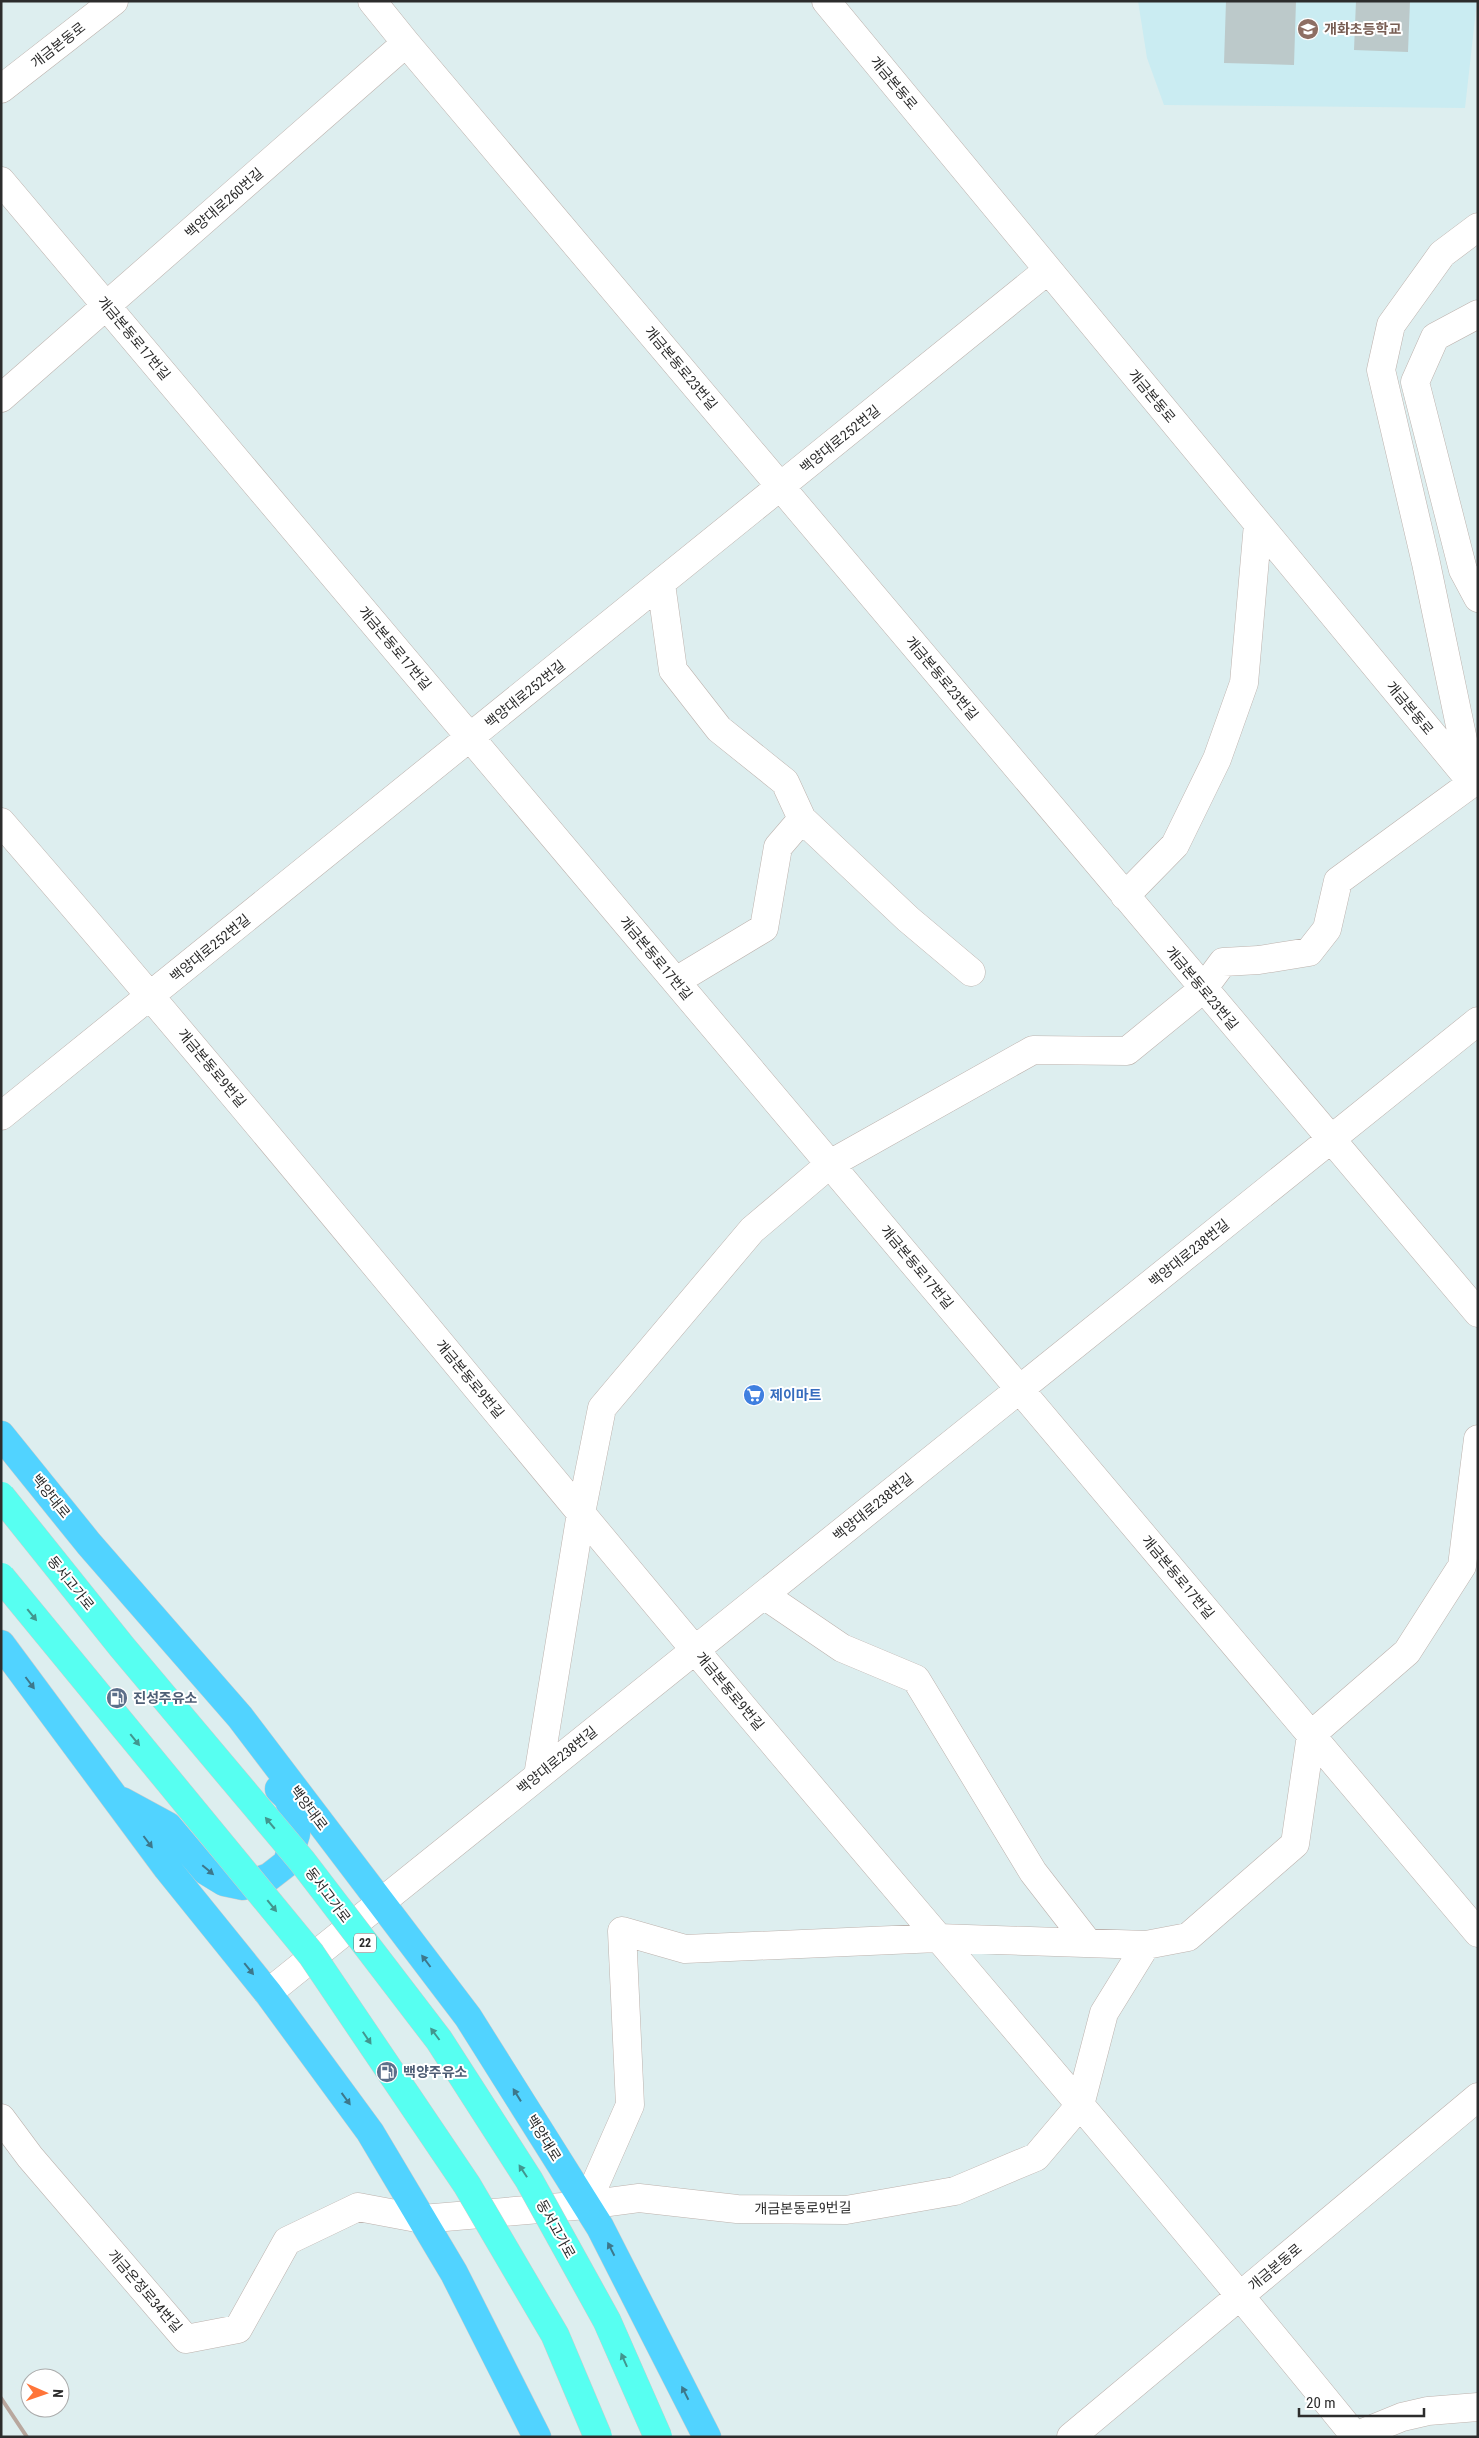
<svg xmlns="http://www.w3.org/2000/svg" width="1479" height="2438" font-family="'Roboto Condensed','Noto Sans KR',sans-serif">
  <rect width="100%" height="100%" fill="#ddeeef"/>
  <path fill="#caecf2" d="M1138,1H1477L1465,108L1164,105L1147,58Z"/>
  <path fill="#bcc9ca" d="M1226,1H1296L1294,65L1224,63Z
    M1356,1H1410L1408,52L1354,50Z"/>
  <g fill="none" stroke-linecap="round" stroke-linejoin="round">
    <g stroke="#bdb2ad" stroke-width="29">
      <path id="minor" d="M826,1L1470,780
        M406,43L1478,1313
        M1,89L114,1
        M1,181L1478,1933
        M1478,314L1435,337L1415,382L1463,570L1478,598
        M1,398L406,43L372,1
        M661,584L673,670L719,729L785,782L802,819L908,919L971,972
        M1,822C237,1094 464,1374 695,1650C915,1912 1139,2170 1355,2436
        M1125,896L1175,845L1217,759L1244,683L1258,524
        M676,981L764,928L778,847L802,819
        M1,1116L1048,270
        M764,1595L842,1648L916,1679L1033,1872L1088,1943
        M538,1776L581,1513L602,1408L752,1230L830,1164L1033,1050L1127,1051L1203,989L1223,962L1259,960L1309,952L1327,929L1338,881L1472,783L1426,563L1381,370L1391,325L1442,254L1478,227
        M268,1993L1478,1021
        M1,2118L30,2157L186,2339L238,2329L287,2241L358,2207L422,2219L586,2205L639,2198L737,2209L846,2210L955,2191L1036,2157L1080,2105L1104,2013L1146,1945
        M586,2205L630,2105L622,1931L685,1949L938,1938L1146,1945L1188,1937L1295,1844L1311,1735L1407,1652L1462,1566L1478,1439
        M1071,2437L1478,2097
        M1353,2437L1402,2417L1428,2411L1478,2407"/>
    </g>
    <g stroke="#ccc" stroke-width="29">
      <path id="major" d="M1,1435L89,1544L240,1717L468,2017L600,2227L707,2437
        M1,1644L167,1868L268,1993L370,2132L454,2273L537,2437
        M122,1801L168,1826L206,1871L224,1882L243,1886L269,1877L287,1863L296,1834L295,1817L288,1798L279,1789"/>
    </g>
    <use href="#minor" stroke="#fff" stroke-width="28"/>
    <use href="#major" stroke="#51d3ff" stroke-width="28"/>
    <path stroke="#b8a79e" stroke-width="4" d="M1,2398L27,2437"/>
    <g stroke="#ccc" stroke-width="29" stroke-linecap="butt">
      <path id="highway-bridge" d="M1,1496L122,1647L302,1861L439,2040L529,2180L607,2321L658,2437
        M1,1577L311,1954L467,2185L555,2335L598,2437"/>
    </g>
    <use href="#highway-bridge" stroke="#57fff1" stroke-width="28"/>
  </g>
  <defs><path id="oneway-solid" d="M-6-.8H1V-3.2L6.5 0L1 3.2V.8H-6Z" transform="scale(1.25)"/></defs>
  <g fill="#42968e">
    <use href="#oneway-solid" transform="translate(32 1615) rotate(51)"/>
    <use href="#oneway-solid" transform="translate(135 1740) rotate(51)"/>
    <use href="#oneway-solid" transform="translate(270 1823) rotate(-130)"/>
    <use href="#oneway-solid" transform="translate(272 1906) rotate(51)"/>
    <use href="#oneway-solid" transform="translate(435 2034) rotate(-127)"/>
    <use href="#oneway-solid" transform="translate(367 2038) rotate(56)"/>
    <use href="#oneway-solid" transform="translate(523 2171) rotate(-123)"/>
    <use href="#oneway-solid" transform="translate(624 2360) rotate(-114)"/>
  </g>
  <g fill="#3d778b">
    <use href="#oneway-solid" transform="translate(30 1683) rotate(53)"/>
    <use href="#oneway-solid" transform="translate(148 1842) rotate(53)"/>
    <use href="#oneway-solid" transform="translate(208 1870) rotate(40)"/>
    <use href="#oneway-solid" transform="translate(426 1961) rotate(-127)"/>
    <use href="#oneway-solid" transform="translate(249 1969) rotate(51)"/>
    <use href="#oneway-solid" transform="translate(517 2095) rotate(-122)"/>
    <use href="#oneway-solid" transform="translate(346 2099) rotate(54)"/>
    <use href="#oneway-solid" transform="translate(611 2249) rotate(-117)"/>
    <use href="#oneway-solid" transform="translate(685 2393) rotate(-117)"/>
  </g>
  <defs>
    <g id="school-disc" transform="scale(1.125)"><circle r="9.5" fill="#8d6e63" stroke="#fff"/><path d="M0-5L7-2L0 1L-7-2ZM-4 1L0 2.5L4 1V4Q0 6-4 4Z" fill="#fff"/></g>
    <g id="supermarket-disc" transform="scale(1.125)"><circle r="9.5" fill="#3f7fe0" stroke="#fff"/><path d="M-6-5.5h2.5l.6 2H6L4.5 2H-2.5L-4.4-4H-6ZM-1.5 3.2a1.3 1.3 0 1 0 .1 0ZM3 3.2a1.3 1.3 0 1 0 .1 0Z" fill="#fff"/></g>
    <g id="fuel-disc" transform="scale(1.125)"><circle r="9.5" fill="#5c6f8a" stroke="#fff"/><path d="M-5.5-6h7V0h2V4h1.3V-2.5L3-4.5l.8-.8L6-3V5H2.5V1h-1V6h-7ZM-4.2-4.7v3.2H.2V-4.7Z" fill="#fff"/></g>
  </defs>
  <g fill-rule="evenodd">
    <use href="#school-disc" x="1308" y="29"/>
    <use href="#supermarket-disc" x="754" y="1395"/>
    <use href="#fuel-disc" x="117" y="1698"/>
    <use href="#fuel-disc" x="387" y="2072"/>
  </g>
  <g text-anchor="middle" stroke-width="4" stroke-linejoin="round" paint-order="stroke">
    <rect fill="#fff" stroke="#6b6b6b" stroke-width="1" x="354" y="1933.5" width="22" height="19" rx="4"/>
    <g font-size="12" font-weight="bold" fill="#2c2c2c">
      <text x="365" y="1947">22</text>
    </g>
    <g font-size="14" font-weight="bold" fill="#785e54" stroke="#fff" text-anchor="start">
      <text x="1324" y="34">개화초등학교</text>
    </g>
    <g font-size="14" fill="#2c2c2c" stroke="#fff">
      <text transform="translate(58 45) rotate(-38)" y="5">개금본동로</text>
      <text transform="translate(894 83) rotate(50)" y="5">개금본동로</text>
      <text transform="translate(224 203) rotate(-41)" y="5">백양대로260번길</text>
      <text transform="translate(134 338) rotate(50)" y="5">개금본동로17번길</text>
      <text transform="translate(681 368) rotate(50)" y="5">개금본동로23번길</text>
      <text transform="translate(1152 396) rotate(50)" y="5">개금본동로</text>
      <text transform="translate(840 439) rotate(-39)" y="5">백양대로252번길</text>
      <text transform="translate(395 648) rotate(50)" y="5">개금본동로17번길</text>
      <text transform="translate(942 678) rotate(50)" y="5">개금본동로23번길</text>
      <text transform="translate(525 694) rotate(-39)" y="5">백양대로252번길</text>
      <text transform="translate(1410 708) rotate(50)" y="5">개금본동로</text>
      <text transform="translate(210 948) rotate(-39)" y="5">백양대로252번길</text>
      <text transform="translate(656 958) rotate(50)" y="5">개금본동로17번길</text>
      <text transform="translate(1202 988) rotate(50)" y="5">개금본동로23번길</text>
      <text transform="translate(212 1068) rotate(50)" y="5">개금본동로9번길</text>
      <text transform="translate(1189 1253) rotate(-39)" y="5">백양대로238번길</text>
      <text transform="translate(917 1267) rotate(50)" y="5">개금본동로17번길</text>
      <text transform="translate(470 1379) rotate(50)" y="5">개금본동로9번길</text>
      <text transform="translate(51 1496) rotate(51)" y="5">백양대로</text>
      <text transform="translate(873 1507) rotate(-39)" y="5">백양대로238번길</text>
      <text transform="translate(1178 1577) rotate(50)" y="5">개금본동로17번길</text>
      <text transform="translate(71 1583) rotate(51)" y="5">동서고가로</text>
      <text transform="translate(730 1691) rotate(50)" y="5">개금본동로9번길</text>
      <text transform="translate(557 1760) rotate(-39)" y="5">백양대로238번길</text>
      <text transform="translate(309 1808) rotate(53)" y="5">백양대로</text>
      <text transform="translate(328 1895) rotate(53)" y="5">동서고가로</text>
      <text transform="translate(544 2138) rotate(58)" y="5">백양대로</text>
      <text transform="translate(803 2208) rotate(-1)" y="5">개금본동로9번길</text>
      <text transform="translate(556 2229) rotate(61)" y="5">동서고가로</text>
      <text transform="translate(1275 2267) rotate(-40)" y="5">개금본동로</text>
      <text transform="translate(145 2291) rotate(49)" y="5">개금온정로34번길</text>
    </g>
    <g font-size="14" font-weight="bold" fill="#366cbe" stroke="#fff" text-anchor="start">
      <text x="770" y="1400">제이마트</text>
    </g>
    <g font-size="14" font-weight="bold" fill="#4e5e75" stroke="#fff" text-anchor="start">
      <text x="133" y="1703">진성주유소</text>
      <text x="403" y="2077">백양주유소</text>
    </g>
  </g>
  <rect width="1479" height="2438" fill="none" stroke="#2c2c2c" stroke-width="5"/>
  <g transform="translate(45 2393) rotate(92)"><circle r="24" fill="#ffffff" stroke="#ababab"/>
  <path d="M0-4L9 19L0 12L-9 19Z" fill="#ff7539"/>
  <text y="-8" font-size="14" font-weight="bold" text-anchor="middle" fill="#2c2c2c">N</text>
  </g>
  <path d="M1299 2408v8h125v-8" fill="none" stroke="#2c2c2c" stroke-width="2.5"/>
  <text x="1306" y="2408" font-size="15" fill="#2c2c2c" stroke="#ffffff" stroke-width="4" paint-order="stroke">20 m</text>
</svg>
